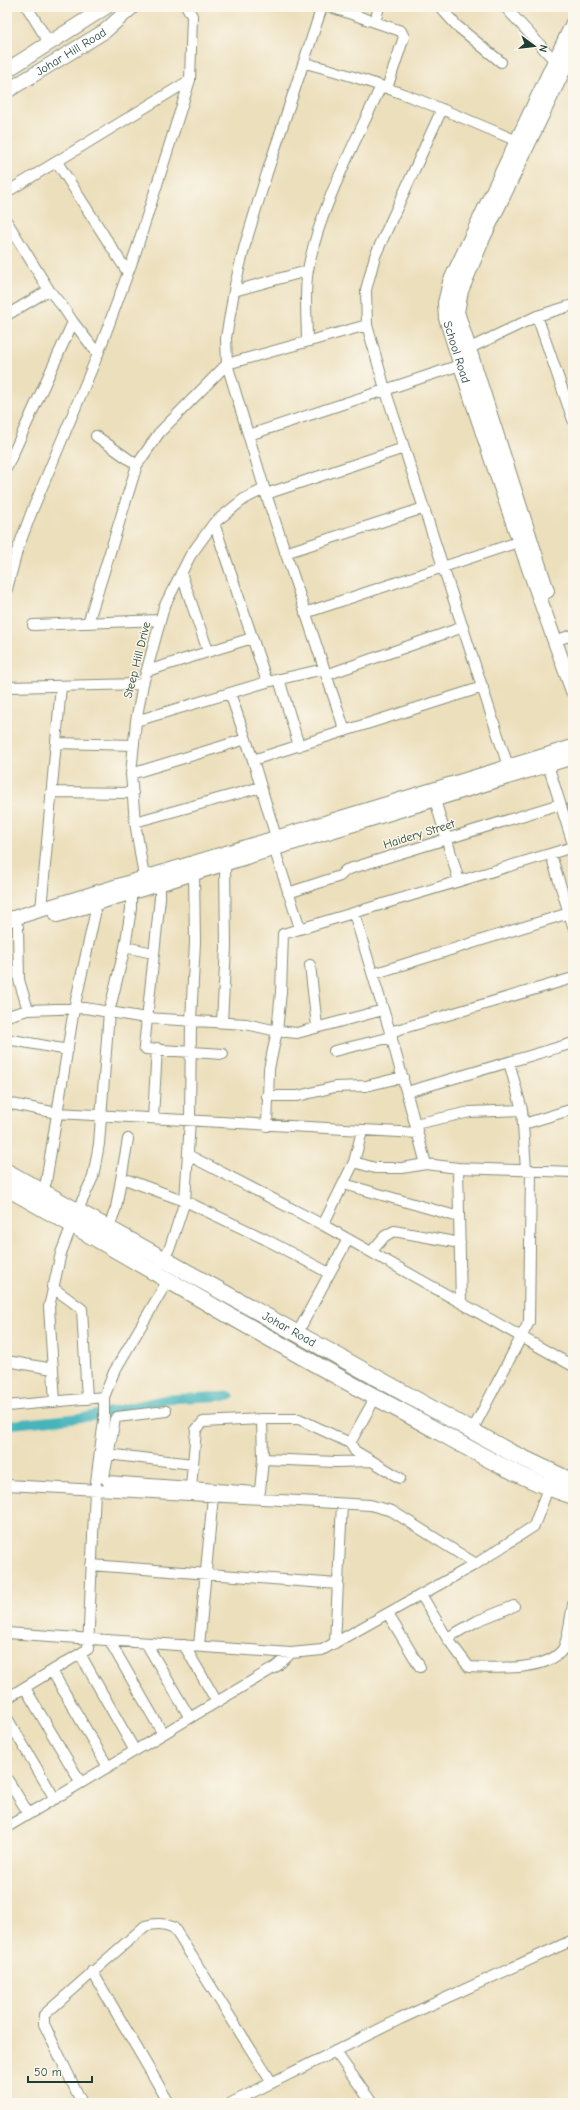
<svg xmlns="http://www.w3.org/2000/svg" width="580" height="2110" font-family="'Comic Neue',sans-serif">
  <rect width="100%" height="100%" fill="#fbf7ec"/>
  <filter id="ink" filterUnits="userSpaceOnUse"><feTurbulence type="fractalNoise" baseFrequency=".025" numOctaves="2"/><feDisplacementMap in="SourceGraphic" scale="8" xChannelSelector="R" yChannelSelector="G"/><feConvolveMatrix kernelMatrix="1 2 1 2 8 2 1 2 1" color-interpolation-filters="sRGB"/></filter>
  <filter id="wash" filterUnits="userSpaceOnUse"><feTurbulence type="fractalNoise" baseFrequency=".012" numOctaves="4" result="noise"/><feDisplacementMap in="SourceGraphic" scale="16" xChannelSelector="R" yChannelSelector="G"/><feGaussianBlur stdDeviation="0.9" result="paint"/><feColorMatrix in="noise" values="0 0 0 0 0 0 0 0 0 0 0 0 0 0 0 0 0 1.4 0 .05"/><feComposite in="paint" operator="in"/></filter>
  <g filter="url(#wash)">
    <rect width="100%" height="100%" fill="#ecdfbc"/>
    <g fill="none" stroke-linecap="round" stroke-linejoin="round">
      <path stroke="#44b4bb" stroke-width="9" d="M7,1425L86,1417L167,1399L230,1396"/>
    </g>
  </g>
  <g filter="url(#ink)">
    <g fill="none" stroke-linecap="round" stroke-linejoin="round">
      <g stroke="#868e78" stroke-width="12">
        <path id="street" d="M27,7L50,44
          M322,7L267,173L245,245L235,285L226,338L227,364L266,494L345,731
          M331,7L401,31L404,37L387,88
          M440,7L457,26L501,62
          M505,7L555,61
          M375,22L379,7
          M305,63C378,81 448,111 517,141
          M442,109L375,256L366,290L367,325L385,389L508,766
          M57,162L128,273
          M7,192L190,80L192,16L187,7
          M7,222L49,290L63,307L73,322L7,467
          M234,291L307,271
          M7,315L49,290
          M537,316L573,420
          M307,341C307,320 304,290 308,270C319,209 355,143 381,86
          M468,349L537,316L573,305
          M98,354L136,251L190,80
          M249,435L460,365
          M96,436L137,465
          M266,494L404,448
          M214,523L267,682
          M285,553L424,508
          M181,573L208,651
          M7,589L17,551L32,511L98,354L73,322
          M305,613L518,542
          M88,623L137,465L159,433L227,364L367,325
          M33,625L160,620
          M563,638L573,635
          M147,671L252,638
          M326,675L463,627
          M279,679L299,746
          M7,687L143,684
          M230,693L253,760L276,837
          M136,721L267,682L324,669
          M56,743L134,745
          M253,760L483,687
          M548,765L573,844
          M131,774L246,739
          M51,792L133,793
          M435,800L459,881
          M135,822L261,787
          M274,848L300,928
          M551,855L573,926
          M144,877L135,822L131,774L136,721L143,684L164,607L190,556L214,523L244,499L264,489
          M160,884V898L144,1047L146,1049L223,1054
          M288,893L340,876L346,870L560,804
          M41,910L61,686
          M354,913L390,1032L426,1164
          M18,927L19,980L28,1010
          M125,947L153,953
          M310,965L317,1026
          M373,974L569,913
          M7,1016L28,1010L85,1008L146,1018L246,1024L277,1031L297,1033L383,1010
          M222,1022L226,947L225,863
          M390,1032L573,978
          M7,1039L68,1050
          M334,1051L392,1037
          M509,1062L522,1110L526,1170
          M407,1092L573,1043
          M267,1096H298L335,1087L366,1086L403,1077
          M7,1103L57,1113L418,1133
          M153,1118L157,1048
          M415,1124L470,1112L522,1110
          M524,1124L573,1109
          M267,1126L269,1069L277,1031L281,992L283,934L573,847
          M188,1155L323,1225L573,1366
          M354,1162L375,1168H402L426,1164L458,1168L573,1172
          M458,1168L461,1303
          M122,1178L185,1201L265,1239L329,1273
          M344,1184L459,1217
          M42,1192L46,1182L74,1009L95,914L93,898
          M77,1212L93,1177L99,1144L109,1012L125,947L131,909V893
          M323,1225L354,1162L362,1131
          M108,1229L116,1208L128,1139
          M371,1252L385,1236L394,1231L460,1243
          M161,1264L170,1247L185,1201L190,1120L191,1020L195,942L194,873
          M52,1287L82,1309L87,1399
          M297,1334L348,1239
          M7,1361L53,1369
          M55,1402L49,1307L61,1253L72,1225
          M7,1406L104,1397
          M166,1411L117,1417L115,1419L104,1477L107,1481L191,1487
          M262,1419L263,1459L260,1491L254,1492L191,1487L196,1430L203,1422L262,1419H299L350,1443L355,1451L372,1461
          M472,1431L529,1322L531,1170
          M350,1443L375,1398
          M107,1454L193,1464
          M263,1459L336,1462L372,1461L400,1478
          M7,1485L370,1505L392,1511L476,1564
          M91,1565L338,1584
          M422,1596L447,1638L469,1667C494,1668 547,1672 563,1649C568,1640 571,1615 573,1604
          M388,1614L420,1667
          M7,1633L291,1653L322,1650L476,1564L534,1526L548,1488
          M447,1638L477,1621L514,1606
          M109,1640L163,1734
          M146,1643L190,1718
          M335,1643L342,1504
          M184,1645L217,1702
          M199,1646L213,1496
          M80,1654L135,1751
          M52,1671L108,1767
          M25,1688L81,1783
          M7,1698L88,1649L95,1490L104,1420V1397L114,1372L168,1280
          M7,1718L55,1799
          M7,1779L29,1814
          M7,1827L277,1666L291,1653
          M92,1971L169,2103
          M335,2051L372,2103
          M82,2103L44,2024V2015L145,1926C156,1923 164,1923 174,1928L272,2083
          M231,2103L400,2019L573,1940"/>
      </g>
      <g stroke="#868e78" stroke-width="16">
        <g id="secondary">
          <path id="s1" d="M573,23L450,282L445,303L446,318C485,444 528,568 573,691"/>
          <path d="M7,70L106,7"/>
          <path id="s2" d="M7,91L105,31L132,7"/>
          <path d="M547,591L457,312L461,291L483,238L573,50"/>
          <path d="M57,915L573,757"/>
          <path d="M7,920L573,747"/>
        </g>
      </g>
      <g stroke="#868e78" stroke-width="18">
        <g id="primary">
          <path id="s3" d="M7,1172L510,1452L573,1482"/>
          <path d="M7,1188C140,1262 270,1342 405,1413C459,1442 514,1477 573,1496"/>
        </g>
      </g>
      <use href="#street" stroke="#fff" stroke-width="10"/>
      <use href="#secondary" stroke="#fff" stroke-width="14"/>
      <use href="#primary" stroke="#fff" stroke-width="16"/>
    </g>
  </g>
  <g text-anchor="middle" stroke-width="3" stroke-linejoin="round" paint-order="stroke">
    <g font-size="12" fill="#1f3d34" stroke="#fbf7ec">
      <text dy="4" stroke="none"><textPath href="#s2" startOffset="75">Johar Hill Road</textPath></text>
      <text dy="4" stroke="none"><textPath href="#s1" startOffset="359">School Road</textPath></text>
      <text transform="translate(137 660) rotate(-76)" y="4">Steep Hill Drive</text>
      <text transform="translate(419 834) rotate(-17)" y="4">Haidery Street</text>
      <text dy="4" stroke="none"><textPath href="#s3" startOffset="323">Johar Road</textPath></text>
    </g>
  </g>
  <rect width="580" height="2110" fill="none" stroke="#fbf7ec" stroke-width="24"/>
  <g transform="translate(534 46) rotate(105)" stroke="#fbf7ec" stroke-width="3" paint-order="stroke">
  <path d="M0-3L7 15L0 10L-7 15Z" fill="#1f3d34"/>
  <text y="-6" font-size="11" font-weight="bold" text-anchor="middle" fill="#1f3d34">N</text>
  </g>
  <path d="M28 2076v6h64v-6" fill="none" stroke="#1f3d34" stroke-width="2"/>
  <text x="34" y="2076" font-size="12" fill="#1f3d34" stroke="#fbf7ec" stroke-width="3" paint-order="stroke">50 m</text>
</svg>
